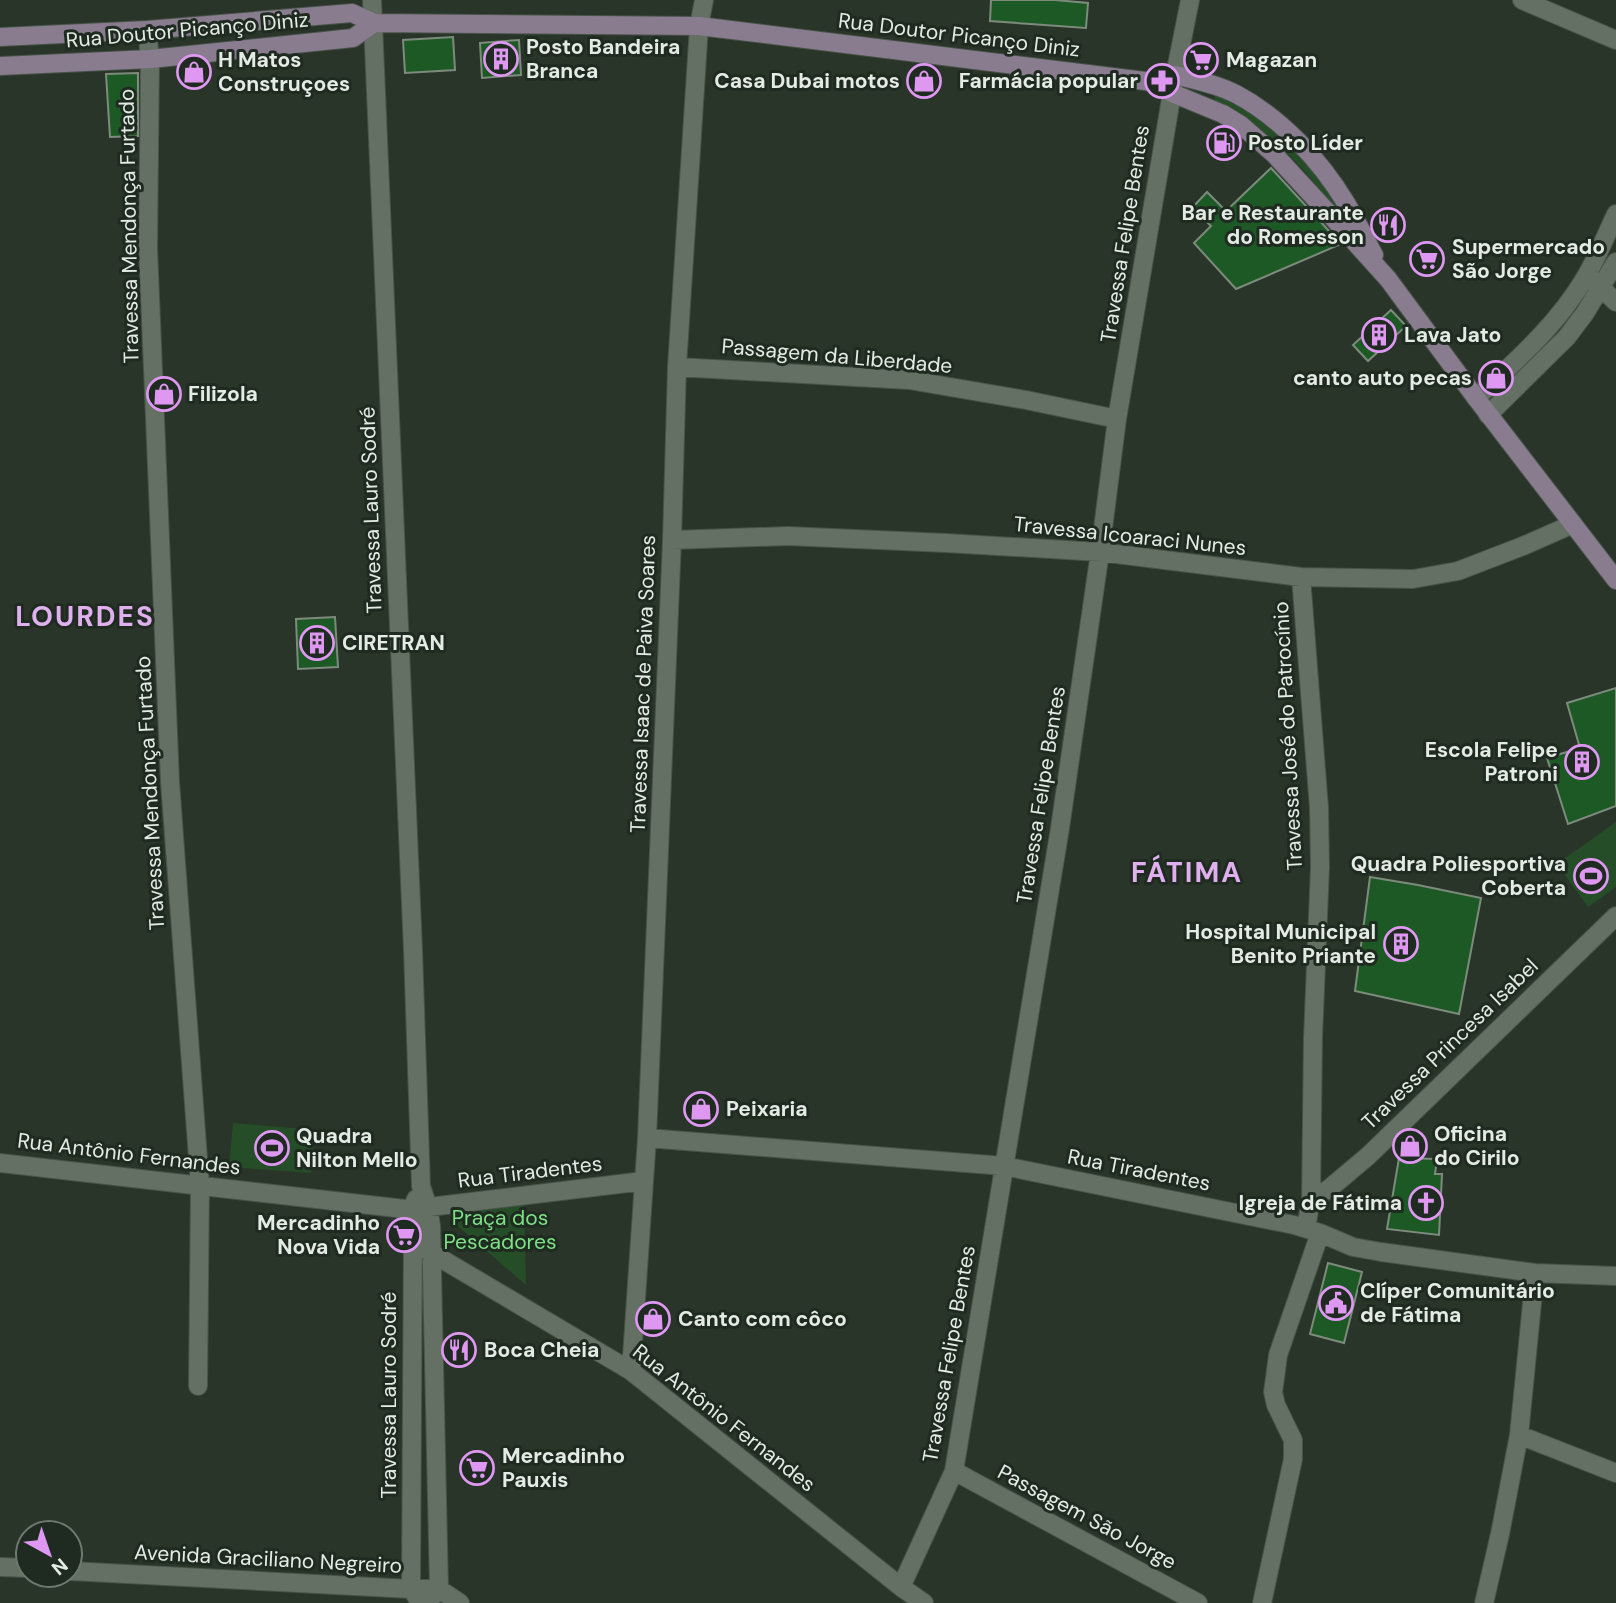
<svg xmlns="http://www.w3.org/2000/svg" width="1616" height="1603" font-family="'DM Sans',sans-serif">
  <rect width="100%" height="100%" fill="#293529"/>
  <path fill="#254e28" d="M1219,95L1258,117L1310,161L1345,212L1347,226C1327,198 1306,169 1280,147C1260,131 1238,118 1217,104L1214,97Z
    M1616,822V887L1588,907L1557,864Z
    M233,1123L315,1130L311,1173L229,1167Z
    M524,1204L526,1285L459,1227L455,1222L454,1217L462,1210Z"/>
  <path fill="#1d5925" stroke="#7d8b7d" stroke-width="2" d="M991,0H1055L1088,3L1086,28L990,21Z
    M453,37L455,70L405,73L403,40Z
    M519,40L521,75L482,78L480,43Z
    M138,73V136L110,137L106,74Z
    M1271,168L1341,244L1236,289L1194,243L1211,226L1192,208L1207,192L1226,211Z
    M1391,310L1406,326L1368,361L1353,345Z
    M335,617L338,667L298,669L296,619Z
    M1616,688V806L1568,824L1547,758L1580,748L1567,703Z
    M1370,877L1418,885L1481,898L1459,1014L1355,991Z
    M1399,1158L1437,1159L1435,1174H1442L1439,1235L1387,1229Z
    M1328,1263L1362,1272L1344,1343L1310,1334Z"/>
  <g fill="none" stroke-linecap="round" stroke-linejoin="round">
    <g stroke="#485249" stroke-width="20">
      <path id="street" d="M372,0L413,950L421,1186L428,1207L431,1226L439,1589L426,1603
        M1522,0L1616,40
        M147,30L150,59L148,248L170,782L200,1185L198,1386
        M1593,280L1616,302
        M677,367L909,380L1026,400L1117,419
        M1476,398C1516,361 1557,325 1585,278C1597,258 1606,235 1616,214
        M1488,415L1567,337L1585,313L1616,262
        M672,540L788,536L946,543L1100,552L1301,577L1413,579L1458,571L1523,546L1573,524
        M1301,577L1319,808L1320,867L1313,1038L1311,1200L1306,1228
        M647,1138L1004,1166L1294,1225L1320,1233L1353,1247L1381,1252L1535,1273L1616,1276
        M0,1163L405,1209L421,1208L644,1181
        M416,1199L412,1209L413,1228L411,1589L421,1603
        M1311,1200L1330,1188L1368,1156L1616,916
        M413,1242L631,1371L901,1587L924,1603
        M631,1371L647,1138L672,540L677,367L699,26L704,0
        M1519,1435L1616,1473
        M954,1471L1198,1603
        M0,1567L28,1568
        M70,1571L411,1589H439L460,1603
        M901,1587L954,1471L1060,828L1100,552L1117,419L1175,75L1190,0
        M1262,1603L1293,1459V1440L1276,1405L1273,1392L1275,1378L1278,1355L1320,1233
        M1484,1603L1500,1534L1519,1435L1535,1273"/>
    </g>
    <g stroke="#485249" stroke-width="20">
      <path id="secondary" d="M0,37L147,30L352,13L374,23L699,26L1161,83L1172,93L1223,114L1241,125L1274,154L1333,218L1388,279L1476,398L1616,580
        M0,66L150,59L353,38L374,23
        M1161,83L1175,75C1195,80 1217,84 1236,94C1281,118 1320,160 1346,203C1356,220 1365,238 1374,255"/>
    </g>
    <use href="#street" stroke="#637063" stroke-width="18"/>
    <use href="#secondary" stroke="#897c8f" stroke-width="18"/>
  </g>
  <defs>
    <g id="building-ring" transform="scale(1.75)"><circle r="9.5" fill="#1f2b20" stroke="#df98f1" stroke-width="1.5"/><path d="M-4-6H4V6H1V3H-1V6H-4ZM-2.5-4.3h1.7v1.8h-1.7ZM.8-4.3h1.7v1.8H.8ZM-2.5-1h1.7V.8h-1.7ZM.8-1h1.7V.8H.8Z" fill="#df98f1"/></g>
    <g id="supermarket-ring" transform="scale(1.75)"><circle r="9.5" fill="#1f2b20" stroke="#df98f1" stroke-width="1.5"/><path d="M-6-5.5h2.5l.6 2H6L4.5 2H-2.5L-4.4-4H-6ZM-1.5 3.2a1.3 1.3 0 1 0 .1 0ZM3 3.2a1.3 1.3 0 1 0 .1 0Z" fill="#df98f1"/></g>
    <g id="shop-ring" transform="scale(1.75)"><circle r="9.5" fill="#1f2b20" stroke="#df98f1" stroke-width="1.5"/><path d="M-5-2.5h2.3a2.7 3.5 0 0 1 5.4 0H5L5.5 6h-11ZM-1.5-2.5h3a1.5 2.3 0 0 0-3 0Z" fill="#df98f1"/></g>
    <g id="pharmacy-ring" transform="scale(1.75)"><circle r="9.5" fill="#1f2b20" stroke="#df98f1" stroke-width="1.5"/><path d="M-2-6h4v4h4v4h-4v4h-4v-4h-4v-4h4Z" fill="#df98f1"/></g>
    <g id="fuel-ring" transform="scale(1.75)"><circle r="9.5" fill="#1f2b20" stroke="#df98f1" stroke-width="1.5"/><path d="M-5.5-6h7V0h2V4h1.3V-2.5L3-4.5l.8-.8L6-3V5H2.5V1h-1V6h-7ZM-4.2-4.7v3.2H.2V-4.7Z" fill="#df98f1"/></g>
    <g id="restaurant-ring" transform="scale(1.75)"><circle r="9.5" fill="#1f2b20" stroke="#df98f1" stroke-width="1.5"/><path d="M-5-6h1v4h1v-4h1v4h1v-4h1v5L-1.5 .5V6h-2V.5L-5-1ZM5-6V6H3V1.5H1.5Q1.5-4 5-6Z" fill="#df98f1"/></g>
    <g id="stadium-ring" transform="scale(1.75)"><circle r="9.5" fill="#1f2b20" stroke="#df98f1" stroke-width="1.5"/><path d="M0-5a6.5 5 0 1 0 0 10a6.5 5 0 1 0 0-10ZM-3.5-1.8h7v3.6h-7Z" fill="#df98f1"/></g>
    <g id="church-ring" transform="scale(1.75)"><circle r="9.5" fill="#1f2b20" stroke="#df98f1" stroke-width="1.5"/><path d="M-1.2-6h2.4v3.5h3.3v2.4h-3.3V6h-2.4V-.1h-3.3v-2.4h3.3Z" fill="#df98f1"/></g>
    <g id="civic-ring" transform="scale(1.75)"><circle r="9.5" fill="#1f2b20" stroke="#df98f1" stroke-width="1.5"/><path d="M-.6-6.5H3V-4.5H.6V-3L4-1V1h2V6H-6V1h2V-1L-.6-3ZM-1.2 2.5V6h2.4V2.5Z" fill="#df98f1"/></g>
  </defs>
  <g fill-rule="evenodd">
    <use href="#building-ring" x="501" y="59"/>
    <use href="#supermarket-ring" x="1201" y="60"/>
    <use href="#shop-ring" x="194" y="72"/>
    <use href="#shop-ring" x="924" y="81"/>
    <use href="#pharmacy-ring" x="1162" y="81"/>
    <use href="#fuel-ring" x="1224" y="143"/>
    <use href="#restaurant-ring" x="1388" y="225"/>
    <use href="#supermarket-ring" x="1427" y="259"/>
    <use href="#building-ring" x="1379" y="335"/>
    <use href="#shop-ring" x="1496" y="378"/>
    <use href="#shop-ring" x="164" y="394"/>
    <use href="#building-ring" x="317" y="643"/>
    <use href="#building-ring" x="1582" y="762"/>
    <use href="#stadium-ring" x="1591" y="876"/>
    <use href="#building-ring" x="1401" y="944"/>
    <use href="#shop-ring" x="701" y="1109"/>
    <use href="#shop-ring" x="1410" y="1146"/>
    <use href="#stadium-ring" x="272" y="1148"/>
    <use href="#church-ring" x="1426" y="1203"/>
    <use href="#supermarket-ring" x="404" y="1235"/>
    <use href="#civic-ring" x="1336" y="1303"/>
    <use href="#shop-ring" x="653" y="1319"/>
    <use href="#restaurant-ring" x="459" y="1350"/>
    <use href="#supermarket-ring" x="477" y="1468"/>
  </g>
  <g text-anchor="middle" stroke-width="6" stroke-linejoin="round" paint-order="stroke">
    <g font-size="21" fill="#e4ebe4" stroke="#1f2b20">
      <text transform="translate(187 30) rotate(-5)" y="7">Rua Doutor Picanço Diniz</text>
      <text transform="translate(959 35) rotate(7)" y="7">Rua Doutor Picanço Diniz</text>
      <text transform="translate(129 226) rotate(-91)" y="7">Travessa Mendonça Furtado</text>
      <text transform="translate(1125 234) rotate(-81)" y="7">Travessa Felipe Bentes</text>
      <text transform="translate(837 356) rotate(5)" y="7">Passagem da Liberdade</text>
      <text transform="translate(371 510) rotate(-92)" y="7">Travessa Lauro Sodré</text>
      <text transform="translate(1130 536) rotate(6)" y="7">Travessa Icoaraci Nunes</text>
      <text transform="translate(643 684) rotate(-88)" y="7">Travessa Isaac de Paiva Soares</text>
      <text transform="translate(1288 736) rotate(-93)" y="7">Travessa José do Patrocínio</text>
      <text transform="translate(150 793) rotate(-93)" y="7">Travessa Mendonça Furtado</text>
      <text transform="translate(1041 795) rotate(-81)" y="7">Travessa Felipe Bentes</text>
      <text transform="translate(1450 1044) rotate(-44)" y="7">Travessa Princesa Isabel</text>
      <text transform="translate(129 1154) rotate(7)" y="7">Rua Antônio Fernandes</text>
      <text transform="translate(1139 1170) rotate(11)" y="7">Rua Tiradentes</text>
      <text transform="translate(530 1172) rotate(-7)" y="7">Rua Tiradentes</text>
      <text transform="translate(949 1354) rotate(-80)" y="7">Travessa Felipe Bentes</text>
      <text transform="translate(389 1395) rotate(-90)" y="7">Travessa Lauro Sodré</text>
      <text transform="translate(724 1418) rotate(38)" y="7">Rua Antônio Fernandes</text>
      <text transform="translate(1087 1517) rotate(28)" y="7">Passagem São Jorge</text>
      <text transform="translate(268 1559) rotate(3)" y="7">Avenida Graciliano Negreiro</text>
    </g>
    <g font-size="21" font-weight="bold" fill="#e4ebe4" stroke="#1f2b20" text-anchor="start">
      <text x="526" y="54">Posto Bandeira<tspan x="526" dy="24">Branca</tspan></text>
      <text x="218" y="67">H Matos<tspan x="218" dy="24">Construçoes</tspan></text>
      <text x="1226" y="67">Magazan</text>
      <text x="900" y="88" text-anchor="end">Casa Dubai motos</text>
      <text x="1138" y="88" text-anchor="end">Farmácia popular</text>
      <text x="1248" y="150">Posto Líder</text>
      <text x="1364" y="220" text-anchor="end">Bar e Restaurante<tspan x="1364" dy="24">do Romesson</tspan></text>
      <text x="1452" y="254">Supermercado<tspan x="1452" dy="24">São Jorge</tspan></text>
      <text x="1404" y="342">Lava Jato</text>
      <text x="1472" y="385" text-anchor="end">canto auto pecas</text>
      <text x="188" y="401">Filizola</text>
      <text x="342" y="650">CIRETRAN</text>
      <text x="1558" y="757" text-anchor="end">Escola Felipe<tspan x="1558" dy="24">Patroni</tspan></text>
      <text x="1566" y="871" text-anchor="end">Quadra Poliesportiva<tspan x="1566" dy="24">Coberta</tspan></text>
      <text x="1376" y="939" text-anchor="end">Hospital Municipal<tspan x="1376" dy="24">Benito Priante</tspan></text>
      <text x="726" y="1116">Peixaria</text>
      <text x="1434" y="1141">Oficina<tspan x="1434" dy="24">do Cirilo</tspan></text>
      <text x="296" y="1143">Quadra<tspan x="296" dy="24">Nilton Mello</tspan></text>
      <text x="1402" y="1210" text-anchor="end">Igreja de Fátima</text>
      <text x="380" y="1230" text-anchor="end">Mercadinho<tspan x="380" dy="24">Nova Vida</tspan></text>
      <text x="1360" y="1298">Clíper Comunitário<tspan x="1360" dy="24">de Fátima</tspan></text>
      <text x="678" y="1326">Canto com côco</text>
      <text x="484" y="1357">Boca Cheia</text>
      <text x="502" y="1463">Mercadinho<tspan x="502" dy="24">Pauxis</tspan></text>
    </g>
    <g font-size="21" fill="#7de285" stroke="#1f2b20">
      <text x="500" y="1225">Praça dos<tspan x="500" dy="24">Pescadores</tspan></text>
    </g>
    <g font-size="28" font-weight="bold" letter-spacing="2" fill="#e0afed" stroke="#1f2b20">
      <text x="85" y="626">LOURDES</text>
      <text x="1187" y="882">FÁTIMA</text>
    </g>
  </g>
  <g transform="translate(49 1554) rotate(140)"><circle r="33" fill="#1f2b20" stroke="#6e786e" stroke-width="2"/>
  <path d="M0-5L12 26L0 18L-12 26Z" fill="#df98f1"/>
  <text y="-10" font-size="19" font-weight="bold" text-anchor="middle" fill="#e4ebe4">N</text>
  </g>
</svg>
